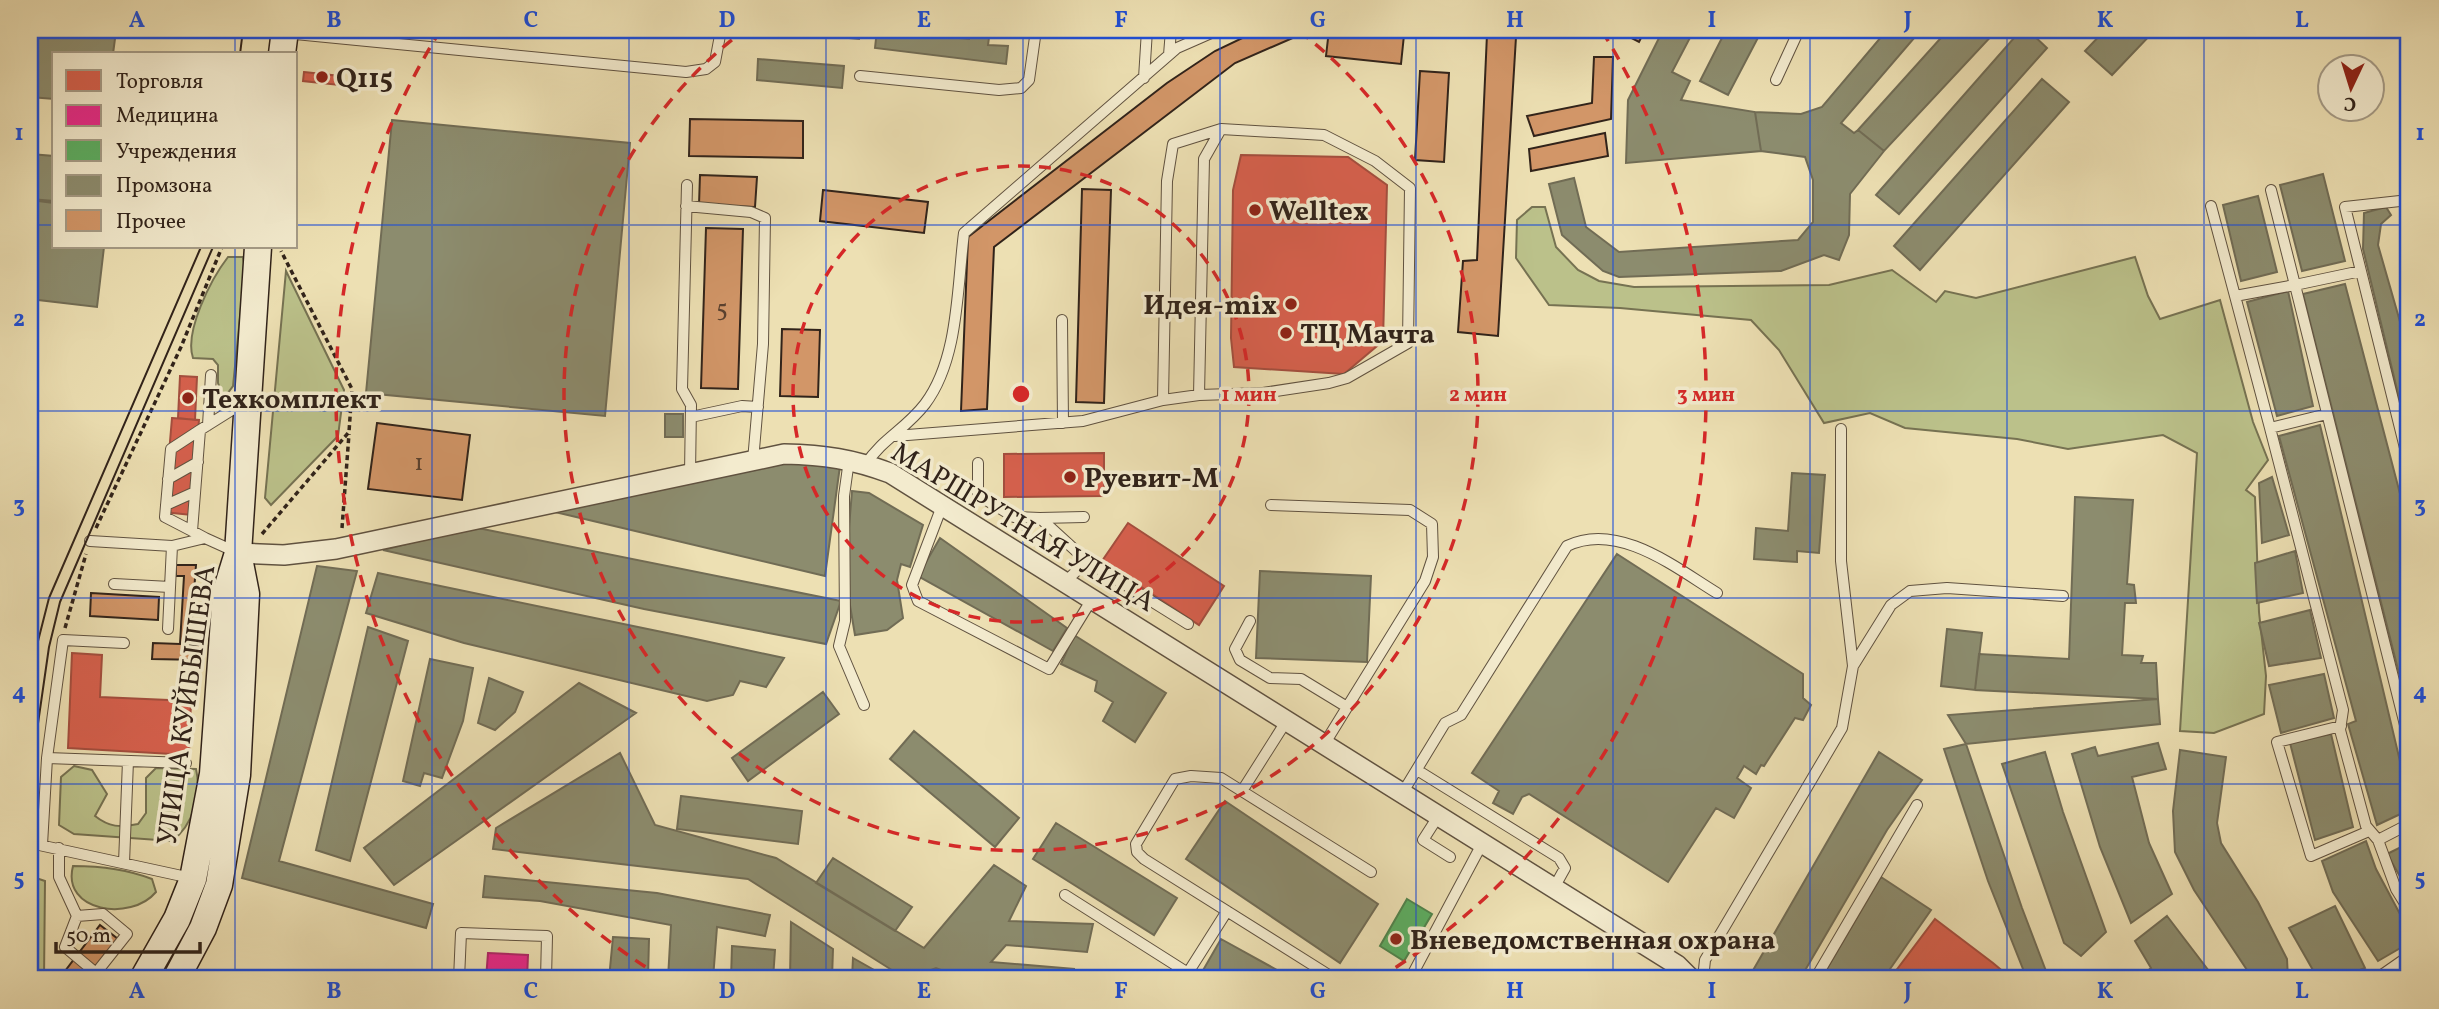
<svg xmlns="http://www.w3.org/2000/svg" width="2439" height="1009" font-family="Vollkorn,serif">
  <rect width="100%" height="100%" fill="#ede0b3"/>
  <filter id="stains"><feTurbulence type="fractalNoise" baseFrequency=".00286" numOctaves="4"/><feColorMatrix values="0 0 0 0 .2 0 0 0 0 .09 0 0 0 0 .02 0 0 0 .5 -.17"/></filter>
  <radialGradient id="worn" r=".72"><stop offset=".6" stop-color="#630" stop-opacity="0"/><stop offset="1" stop-color="#630" stop-opacity=".3"/></radialGradient>
  <path fill="#bbc18a" stroke="#767252" stroke-width="2" d="M1532,207H1545L1556,247L1578,270L1599,281L1634,287L1829,285L1892,270L1936,302L1945,291L1976,298L2135,257L2148,296L2160,319L2220,300L2253,422L2268,460L2246,490L2255,497L2259,612L2266,676L2264,714L2214,733L2180,731L2197,453L2163,435L2068,449L2017,439L1905,428L1870,413L1824,423L1779,350L1751,320L1620,308L1549,305L1516,258L1517,220Z
    M228,257H243L245,268L233,386L224,398L218,383V365L213,359L193,358C184,332 211,279 228,257Z
    M286,271L344,390L338,436L271,505L265,498Z
    M74,766L92,770L107,794L95,816C109,827 120,828 138,824L146,813V778L156,768L196,769C202,795 193,825 172,841L74,834L59,825L61,777Z
    M73,866C101,866 126,869 152,879L156,892C131,922 61,912 73,866Z
    M30,876L45,881L44,979H30Z"/>
  <path fill="#d6604d" stroke="#a44e3e" stroke-width="2" d="M304,72L340,76L339,85L303,81Z
    M1241,155L1348,157L1387,185L1383,341L1344,374L1234,367L1231,338L1233,190Z
    M180,376L197,377L195,420L178,418Z
    M172,418L199,420L191,515L164,512Z
    M1104,453V496L1004,497V454Z
    M1128,523L1224,586L1199,625L1102,561Z
    M72,653L102,655L100,697L191,701L189,755L68,748Z
    M1935,919L1993,963L2012,979H1897L1892,976Z"/>
  <path fill="#e7298a" stroke="#b02768" stroke-width="2" d="M488,953L528,955L527,979H486Z"/>
  <path fill="#5aae61" stroke="#4e844c" stroke-width="2" d="M1407,899L1432,914L1404,961L1380,946Z"/>
  <path fill="#8c8c6e" stroke="#716c55" stroke-width="2" d="M30,30H123L116,31L113,54H54V99L30,97Z
    M623,30H655L654,36L623,34Z
    M807,30H860L859,39L806,34Z
    M877,30L969,39L970,30H990L988,45L1008,46L1006,64L875,48Z
    M1663,30H1694L1672,72L1690,81L1681,100L1755,112L1761,151L1626,163L1628,100Z
    M1726,30H1762L1728,95L1700,81Z
    M1887,30H1921L1841,123L1854,133L1858,130L1884,151L1850,194L1849,235L1839,260L1824,255L1781,271L1619,277L1603,271L1562,235L1549,184L1574,178L1586,227L1619,252L1798,240L1813,222V180L1805,157L1761,151L1755,112L1801,114L1822,107Z
    M1948,30H1997L1884,151L1858,130Z
    M2021,30H2028L2047,48L1899,214L1876,195Z
    M2105,30H2155L2112,75L2085,51Z
    M758,59L844,66L842,88L757,80Z
    M2042,79L2069,102L1920,270L1894,246Z
    M392,120L630,143L605,416L366,393Z
    M30,154L54,156V201L30,199Z
    M2323,174L2345,261L2302,271L2280,185Z
    M2258,196L2277,272L2241,281L2223,205Z
    M30,200L54,203V247H104L97,307L30,299Z
    M2386,207L2391,215L2381,224L2378,245L2409,353V439L2363,249L2364,213Z
    M2345,284L2409,528V713L2303,294Z
    M2288,291L2313,406L2277,416L2247,302Z
    M665,414H683V437H665Z
    M2320,425L2409,799V810L2377,825L2348,724L2356,721L2279,436Z
    M783,461L840,466L825,576L555,512Z
    M1792,473L1825,475L1819,553L1797,551V562L1754,559L1756,528L1788,531Z
    M2272,477L2289,535L2262,543L2259,483Z
    M852,491L869,493L923,525L910,567L901,564L897,580L903,618L887,630L855,635L845,576Z
    M2075,497L2133,500L2127,584L2134,585L2136,603H2125L2122,655L2143,656L2141,663H2156L2158,699L1975,690L1979,654L2069,659Z
    M473,527L841,601L826,644L644,609L383,550Z
    M940,538L1067,628L1053,651L918,576Z
    M2295,551L2303,593L2257,603L2255,563Z
    M1617,554L1803,674V698L1811,705L1803,720L1795,718L1764,766L1761,765L1756,774L1744,766L1737,778L1751,788L1734,818L1716,808L1668,882L1529,794L1522,797L1513,814L1493,803L1499,791L1472,773Z
    M317,566L357,571L279,861L433,904L426,928L242,878Z
    M1260,571L1371,576L1367,662L1256,658Z
    M378,573L691,638L784,658L766,687L740,681L733,695L707,701L464,643L366,613Z
    M2310,610L2321,658L2269,666L2259,623Z
    M368,627L408,641L350,861L316,850Z
    M1947,629L1982,633L1975,690L1941,686Z
    M1074,635L1166,693L1135,742L1103,721L1113,702L1095,691L1097,681L1061,664Z
    M430,659L473,668L463,721L442,778L424,773L420,786L403,781Z
    M2324,674L2334,718L2281,733L2269,685Z
    M489,678L523,692L515,712L495,730L478,723Z
    M579,683L636,713L394,885L364,848Z
    M823,692L839,714L748,781L732,758Z
    M2158,699L2160,724L1966,744L1948,715Z
    M914,731L1019,818L995,847L890,759Z
    M2331,734L2353,827L2315,840L2290,743Z
    M2158,743L2166,769L2132,777L2149,843L2172,894L2131,923L2100,847L2072,754L2095,747L2098,756Z
    M1966,744L2022,908L2049,979H2027L1988,881L1944,749Z
    M2180,750L2226,757L2217,823L2221,843L2258,902L2287,959L2288,979H2253L2194,890L2175,852L2173,811Z
    M1879,752L1922,780L1887,830L1800,979H1748Z
    M2045,752L2063,812L2106,932L2081,956L2064,943L2002,764Z
    M620,753L655,825L776,858L924,948L994,865L1026,886L1009,921L1093,924L1087,952L1006,945L991,962L1074,969L1073,979H964L936,968L906,979L748,879L493,849L496,828Z
    M681,796L802,811L798,844L677,829Z
    M1225,801L1378,904L1340,963L1186,859Z
    M1056,823L1177,898L1154,935L1033,859Z
    M2366,841L2376,869L2409,931V943L2378,961L2333,892L2322,861Z
    M2409,843V892L2387,854Z
    M833,858L912,907L895,931L816,883Z
    M485,876L657,893L770,915L765,936L717,927L713,979H668L671,925L540,901L483,897Z
    M1881,877L1931,910L1883,979H1821Z
    M2335,906L2365,968L2336,979H2318L2289,928Z
    M2167,916L2215,979H2138L2151,968L2135,941Z
    M791,922L833,949L832,979H790Z
    M613,937L649,939L648,979H609Z
    M1221,939L1286,975L1294,979H1198Z
    M732,946L775,950L773,979H731Z
    M853,958L890,979H852Z"/>
  <path fill="#d29668" stroke="#31231a" stroke-width="2" d="M1259,30H1311L1235,63L994,247L987,409L961,411L968,237L1167,83L1215,51Z
    M1329,30L1404,35L1401,64L1326,56Z
    M1616,30H1645L1639,42Z
    M1487,34L1516,37L1498,336L1458,332L1463,261L1477,260Z
    M1594,57H1613L1611,119L1534,136L1527,116L1592,103Z
    M1420,71L1449,73L1444,162L1415,160Z
    M690,119L803,121V158L689,156Z
    M1605,133L1608,156L1531,171L1529,149Z
    M700,175L757,177L755,207L699,205Z
    M1082,189L1111,190L1104,403L1076,402Z
    M823,190L928,202L924,233L820,221Z
    M706,228L743,229L738,389L701,388Z
    M782,329L820,330L818,397L780,396Z
    M377,423L470,435L462,500L368,489Z
    M176,565H196L190,645H203L202,660L152,659L153,643L180,644L184,576H176Z
    M91,593L159,597L158,620L90,616Z
    M100,925L118,939L87,979H59Z
    M260,975L324,977V979H260Z"/>
  <g fill="none" stroke-linecap="round" stroke-linejoin="round">
    <g stroke="#605240" stroke-width="12">
      <path id="lane" d="M285,33L686,72L706,69L715,62L721,30
        M1169,55L1171,30
        M860,76L999,90L1021,88L1029,80L1036,30
        M1144,78L1147,30
        M1776,80L1799,30
        M687,185L682,389L691,405L690,474
        M2409,200L2345,207L2409,464
        M686,206L751,212L765,218L763,344L753,461
        M2211,206L2235,296
        M2361,271L2295,285L2409,741
        M1062,320L1063,423
        M1163,400L1167,181L1173,144L1221,129
        M2327,414L2270,428L2343,710L2340,730L2366,826L2378,840
        M691,417L742,406L758,407
        M208,425L211,375
        M2270,428L2235,296L2295,285L2271,190
        M895,436L1083,421L1163,400L1199,395L1263,393L1329,383L1347,378L1408,343L1410,188L1375,161L1324,135L1221,129L1204,159L1199,395
        M849,460L844,496L845,621L839,646L864,705
        M978,463V495L1014,517L1040,518
        M866,464C882,439 906,429 925,404C959,359 957,287 964,233L1177,48L1218,30
        M168,479L198,462
        M166,505L195,492
        M1271,505L1410,510L1432,524L1433,557L1425,581L1325,743
        M942,506L912,585L918,601L1049,669L1092,599
        M1084,517L1040,518L1087,561L1188,624
        M192,531L165,517L171,449L200,430
        M205,538L192,531L200,430L243,403
        M90,541L172,546L205,538L236,552
        M1065,582L1087,561
        M114,584L170,587
        M1250,621L1235,649L1240,660L1270,678L1301,679L1347,707
        M168,629L172,546
        M1853,666L1891,605L1910,591L1947,588L2063,596
        M2341,726L2277,742L2311,856L2369,831
        M47,758L63,640L124,643
        M1417,770L1559,858L1565,868L1555,886
        M1242,791L1287,720
        M1403,792L1445,723L1461,715L1567,546C1618,521 1676,568 1717,593
        M1439,815L1423,840L1450,857
        M2409,824L2378,840L2396,889L2409,910
        M30,843L191,878
        M42,845L47,758L186,763
        M59,848V877L77,916L65,947L96,973L127,934L103,914L77,916
        M124,863L128,761
        M1065,895L1188,973
        M459,979L461,933L547,936L546,979
        M1184,979L1227,911
        M1335,979L1144,859L1137,852L1136,844L1175,779L1191,776L1221,778L1371,872
        M1410,979L1483,842
        M1703,979L1705,960L1842,728L1853,666L1841,561V429
        M1815,979L1917,805
        M2376,979L2409,956"/>
    </g>
    <g stroke="#605240" stroke-width="22">
      <path id="street" d="M238,553L284,555L336,549L784,454C825,455 852,459 890,473L1677,965L1691,979"/>
    </g>
    <g stroke="#31231a" stroke-width="29">
      <path id="secondary" d="M282,54L285,30
        M143,979L177,919L193,879L213,774L226,592L238,553L258,247
        M176,979L203,928L219,885L237,775L246,594L239,558"/>
    </g>
    <path stroke="#31231a" stroke-width="3.5" stroke-dasharray="5 3.5" stroke-linecap="butt" d="M247,32V30
      M221,36V30
      M96,528L181,347L222,247
      M342,528L349,434
      M262,534L349,432L352,389L281,251
      M65,628L86,554"/>
    <use href="#lane" stroke="#f3ebce" stroke-width="10"/>
    <use href="#street" stroke="#f3ebce" stroke-width="19"/>
    <use href="#secondary" stroke="#f3ebce" stroke-width="26"/>
    <path stroke="#31231a" stroke-width="2" d="M240,54L243,30
      M30,699L37,645L49,598L201,247
      M30,779L49,647L60,602L213,247"/>
  </g>
  <path fill="none" stroke="#1d4ed8" stroke-width="2" stroke-opacity="0.55" d="M235,30V54M432,30V979M629,30V979M826,30V979M1023,30V979M1220,30V979M1416,30V979M1613,30V979M1810,30V979M2007,30V979M2204,30V979M30,225H54M296,225H2409M235,247V979M30,411H2409M30,598H2409M30,784H2409"/>
  <g fill="none" stroke="#d62828" stroke-width="3.5" stroke-dasharray="12 9">
    <circle cx="1021" cy="394" r="228"/>
    <path d="M1299 31A457 457 0 1 1 743 31"/>
    <path d="M663 978A685 685 0 0 1 440 31M1602 31A685 685 0 0 1 1379 978"/>
  </g>
  <g fill="#8f2418" stroke="#f3ebce" stroke-width="2.5">
    <circle cx="322" cy="77" r="7"/>
    <circle cx="1255" cy="210" r="7"/>
    <circle cx="1291" cy="304" r="7"/>
    <circle cx="1286" cy="333" r="7"/>
    <circle cx="188" cy="398" r="7"/>
    <circle cx="1070" cy="477" r="7"/>
    <circle cx="1396" cy="939" r="7"/>
  </g>
  <g text-anchor="middle" stroke-width="7" stroke-linejoin="round" paint-order="stroke">
    <g font-size="24" fill="#59402e">
      <text x="722" y="316">5</text>
      <text x="419" y="470">1</text>
    </g>
    <g font-size="28" font-weight="bold" fill="#31231a" stroke="#f3ebce" text-anchor="start">
      <text x="336" y="87">Q115</text>
      <text x="1269" y="220">Welltex</text>
      <text x="1277" y="314" text-anchor="end">Идея-mix</text>
      <text x="1300" y="343">ТЦ Мачта</text>
      <text x="202" y="408">Техкомплект</text>
      <text x="1084" y="487">Руевит-М</text>
      <text x="1410" y="949">Вневедомственная охрана</text>
    </g>
    <g font-size="28" fill="#31231a" stroke="#f3ebce">
      <text transform="translate(1024 526) rotate(31)" y="10">МАРШРУТНАЯ УЛИЦА</text>
      <text transform="translate(185 705) rotate(-82)" y="10">УЛИЦА КУЙБЫШЕВА</text>
    </g>
  </g>
  <circle cx="1021" cy="394" r="10" fill="#d62828" stroke="#f3ebce" stroke-width="3.5"/>
  <g font-size="21" text-anchor="middle" font-weight="bold" fill="#d62828" stroke="#f3ebce" stroke-width="7" stroke-linejoin="round" paint-order="stroke">
    <text x="1249" y="401">1 мин</text>
    <text x="1478" y="401">2 мин</text>
    <text x="1706" y="401">3 мин</text>
  </g>
  <rect width="2439" height="1009" fill="none" stroke="#ede0b3" stroke-width="77"/>
  <rect x="52" y="52" width="245" height="196" fill="#f3ebce" stroke="#a59b86" stroke-width="2"/>
  <rect x="66" y="70" width="35" height="21" fill="#d6604d" stroke="#a59b86" stroke-width="2"/>
  <text x="116" y="88" font-size="21" fill="#31231a">Торговля</text>
  <rect x="66" y="105" width="35" height="21" fill="#e7298a" stroke="#a59b86" stroke-width="2"/>
  <text x="116" y="122" font-size="21" fill="#31231a">Медицина</text>
  <rect x="66" y="140" width="35" height="21" fill="#5aae61" stroke="#a59b86" stroke-width="2"/>
  <text x="116" y="158" font-size="21" fill="#31231a">Учреждения</text>
  <rect x="66" y="175" width="35" height="21" fill="#8c8c6e" stroke="#a59b86" stroke-width="2"/>
  <text x="116" y="192" font-size="21" fill="#31231a">Промзона</text>
  <rect x="66" y="210" width="35" height="21" fill="#d29668" stroke="#a59b86" stroke-width="2"/>
  <text x="116" y="228" font-size="21" fill="#31231a">Прочее</text>
  <g transform="translate(2351 88) rotate(184)"><circle r="33" fill="#f3ebce" stroke="#a59b86" stroke-width="2"/>
  <path d="M0-5L12 26L0 18L-12 26Z" fill="#8f2418"/>
  <text y="-10" font-size="19" font-weight="bold" text-anchor="middle" fill="#31231a">С</text>
  </g>
  <path d="M56 942v10h144v-10" fill="none" stroke="#31231a" stroke-width="3.5"/>
  <text x="66" y="942" font-size="21" fill="#31231a" stroke="#f3ebce" stroke-width="5" paint-order="stroke">50 m</text>
  <rect x="38" y="38" width="2362" height="932" fill="none" stroke="#1d4ed8" stroke-width="2.5"/>
  <g font-size="23" text-anchor="middle" font-weight="bold" fill="#1d4ed8">
    <text x="137" y="27">A</text>
    <text x="334" y="27">B</text>
    <text x="531" y="27">C</text>
    <text x="727" y="27">D</text>
    <text x="924" y="27">E</text>
    <text x="1121" y="27">F</text>
    <text x="1318" y="27">G</text>
    <text x="1515" y="27">H</text>
    <text x="1712" y="27">I</text>
    <text x="1908" y="27">J</text>
    <text x="2105" y="27">K</text>
    <text x="2302" y="27">L</text>
    <text x="19" y="140">1</text>
    <text x="2420" y="140">1</text>
    <text x="19" y="326">2</text>
    <text x="2420" y="326">2</text>
    <text x="19" y="512">3</text>
    <text x="2420" y="512">3</text>
    <text x="19" y="699">4</text>
    <text x="2420" y="699">4</text>
    <text x="19" y="885">5</text>
    <text x="2420" y="885">5</text>
    <text x="137" y="998">A</text>
    <text x="334" y="998">B</text>
    <text x="531" y="998">C</text>
    <text x="727" y="998">D</text>
    <text x="924" y="998">E</text>
    <text x="1121" y="998">F</text>
    <text x="1318" y="998">G</text>
    <text x="1515" y="998">H</text>
    <text x="1712" y="998">I</text>
    <text x="1908" y="998">J</text>
    <text x="2105" y="998">K</text>
    <text x="2302" y="998">L</text>
  </g>
  <rect width="100%" height="100%" filter="url(#stains)"/>
  <rect width="100%" height="100%" fill="url(#worn)"/>
</svg>
